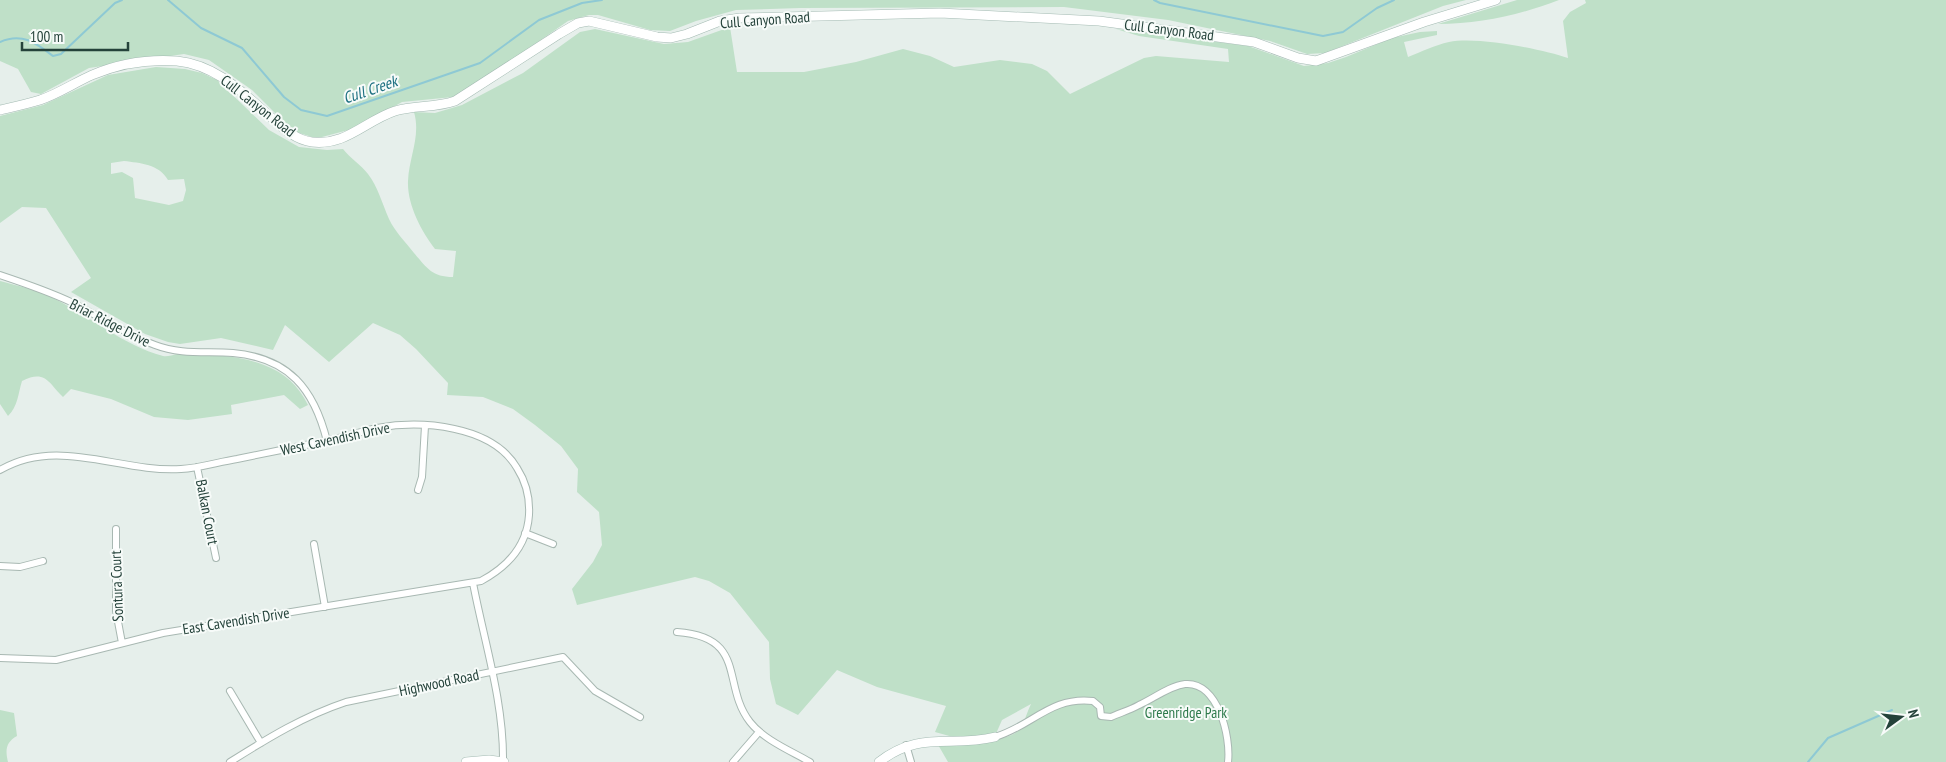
<svg xmlns="http://www.w3.org/2000/svg" width="1946" height="762" font-family="'PT Sans Narrow',sans-serif">
  <rect width="100%" height="100%" fill="#e6efeb"/>
  <path fill="#bfe0c8" fill-rule="evenodd" d="M0,0H1466L1443,6L1325,53L1307,54L1270,41L1168,20L1064,7L801,8L736,10L696,21L670,31L650,30L598,15H589L568,21L486,78L453,97L402,102L356,128L322,137H312L293,131L252,90L209,60L184,54L89,68L41,94L31,92L18,69L0,61Z
    M1517,0H1559C1520,15 1480,24 1438,24Z
    M1585,0H1946V762H948L937,743C956,742 1006,744 1019,730C1024,724 1027,712 1031,704L1002,720L995,736L953,737L935,732L946,706L877,687L837,670L798,715L776,704L770,679L769,642L730,593L709,581L695,577L577,605L572,589L593,562L602,545L599,512L577,492L578,469L561,446L535,425L513,409L483,397L447,395L448,383L416,349L400,335L373,323L329,362L285,325L273,350L221,338L180,344L168,342L145,334L71,292L91,278L46,208L22,207L0,223V116L43,105L108,75L156,67L185,69L202,73L217,80L269,130L299,147L327,150L343,149C350,158 361,165 368,174C378,187 382,203 389,219C395,232 405,241 414,253C427,268 432,277 453,277L456,251L435,249C421,231 407,204 408,181C409,157 421,136 414,112L435,113L462,105L523,73L580,32L595,29L664,44L688,42L730,27L737,72H804L856,62L903,49L930,56L954,67L1000,60L1032,64L1047,71L1070,94L1144,58L1156,56L1229,62L1228,49L1139,36L1116,29L1248,46L1304,66L1328,63L1346,57L1392,38L1420,32L1437,31V35L1404,42L1408,57C1421,52 1435,45 1449,42C1477,36 1541,49 1568,58L1563,21L1570,12L1586,3ZM124,161C140,163 159,164 168,180L184,179L186,190L183,201L169,205L135,198L133,178L122,172L111,174V163Z
    M0,281C18,286 38,290 55,299C91,317 123,345 163,356C167,357 172,355 178,354C201,353 243,356 264,365C285,373 298,385 308,405L300,409L284,395L231,405L232,414L188,420L154,417L111,399L71,389L63,397C49,384 46,369 22,381C18,394 18,406 8,416L0,404Z
    M0,710L14,713L17,736C6,742 5,750 8,762H0Z"/>
  <g fill="none" stroke-linecap="round" stroke-linejoin="round">
    <path stroke="#8ec9d4" stroke-width="2" d="M168,0L201,28L242,48L284,97L301,110L327,116L480,63L539,20L582,3L602,0
      M1154,0L1160,3L1323,36L1343,32L1377,8L1394,0
      M0,42C22,32 36,43 53,56L61,54L115,3L122,0
      M1808,762L1828,738L1892,710"/>
    <g stroke="#a8b8b2" stroke-width="8">
      <path id="street" d="M0,275C24,283 48,291 71,302C99,316 125,334 155,345C181,355 206,351 233,353C289,358 314,389 327,441
        M197,467L216,558
        M0,470C59,436 119,473 181,469C200,468 218,462 237,459C266,453 296,447 325,441C343,438 359,432 377,428C421,420 492,425 517,468C526,482 530,498 529,515C527,546 507,567 481,581L163,633L56,660L0,658
        M418,490L422,477L425,426
        M116,529V611L122,643
        M525,533L553,544
        M314,544L325,607
        M0,566L20,567L43,561
        M473,583C484,641 504,702 503,762
        M677,632C748,637 721,685 750,722C764,740 791,751 810,762
        M230,691L261,743
        M995,737C1032,726 1051,696 1093,701L1100,707L1101,716L1111,717C1120,713 1130,710 1139,705C1153,699 1169,686 1185,684C1218,681 1231,737 1228,762
        M906,745L911,762
        M230,762C268,738 304,716 346,702L563,657L595,691L640,717
        M733,762L759,732"/>
    </g>
    <g stroke="#a4bbb3" stroke-width="10">
      <path id="secondary" d="M0,110C13,107 27,104 40,100C58,94 74,83 92,75C118,64 149,59 177,61C217,65 244,94 273,119C284,129 296,140 312,142C346,146 365,121 395,111C415,105 435,108 455,101L559,34L578,23L589,21L657,37L671,38L687,34L720,21L740,18L940,13L1099,21L1254,42L1298,58L1316,61L1424,22L1496,0
        M466,762L489,760L504,762
        M879,762C920,730 950,748 995,737"/>
    </g>
    <use href="#street" stroke="#fff" stroke-width="6"/>
    <use href="#secondary" stroke="#fff" stroke-width="9"/>
  </g>
  <g text-anchor="middle" stroke-width="4" stroke-linejoin="round" paint-order="stroke">
    <g font-size="15" fill="#24423a" stroke="#f7fbf9">
      <text transform="translate(765 20) rotate(-4)" y="5">Cull Canyon Road</text>
      <text transform="translate(1169 30) rotate(7)" y="5">Cull Canyon Road</text>
      <text transform="translate(258 106) rotate(38)" y="5">Cull Canyon Road</text>
      <text transform="translate(110 323) rotate(27)" y="5">Briar Ridge Drive</text>
      <text transform="translate(335 439) rotate(-12)" y="5">West Cavendish Drive</text>
      <text transform="translate(207 512) rotate(79)" y="5">Balkan Court</text>
      <text transform="translate(117 586) rotate(-92)" y="5">Sontura Court</text>
      <text transform="translate(236 621) rotate(-9)" y="5">East Cavendish Drive</text>
      <text transform="translate(439 683) rotate(-12)" y="5">Highwood Road</text>
    </g>
    <g font-size="15" fill="#2d7a4b" stroke="#f7fbf9">
      <text x="1186" y="718">Greenridge Park</text>
    </g>
    <g font-size="16" font-style="italic" fill="#1c6f80" stroke="#f7fbf9">
      <text transform="translate(370 89) rotate(-19)" y="6">Cull Creek</text>
    </g>
  </g>
  <g transform="translate(1901 717) rotate(75)" stroke="#f7fbf9" stroke-width="4" paint-order="stroke">
  <path d="M0-4L9 19L0 12L-9 19Z" fill="#24423a"/>
  <text y="-8" font-size="14" font-weight="bold" text-anchor="middle" fill="#24423a">N</text>
  </g>
  <path d="M22 42v8h106v-8" fill="none" stroke="#24423a" stroke-width="2.5"/>
  <text x="30" y="42" font-size="15" fill="#24423a" stroke="#f7fbf9" stroke-width="4" paint-order="stroke">100 m</text>
</svg>
